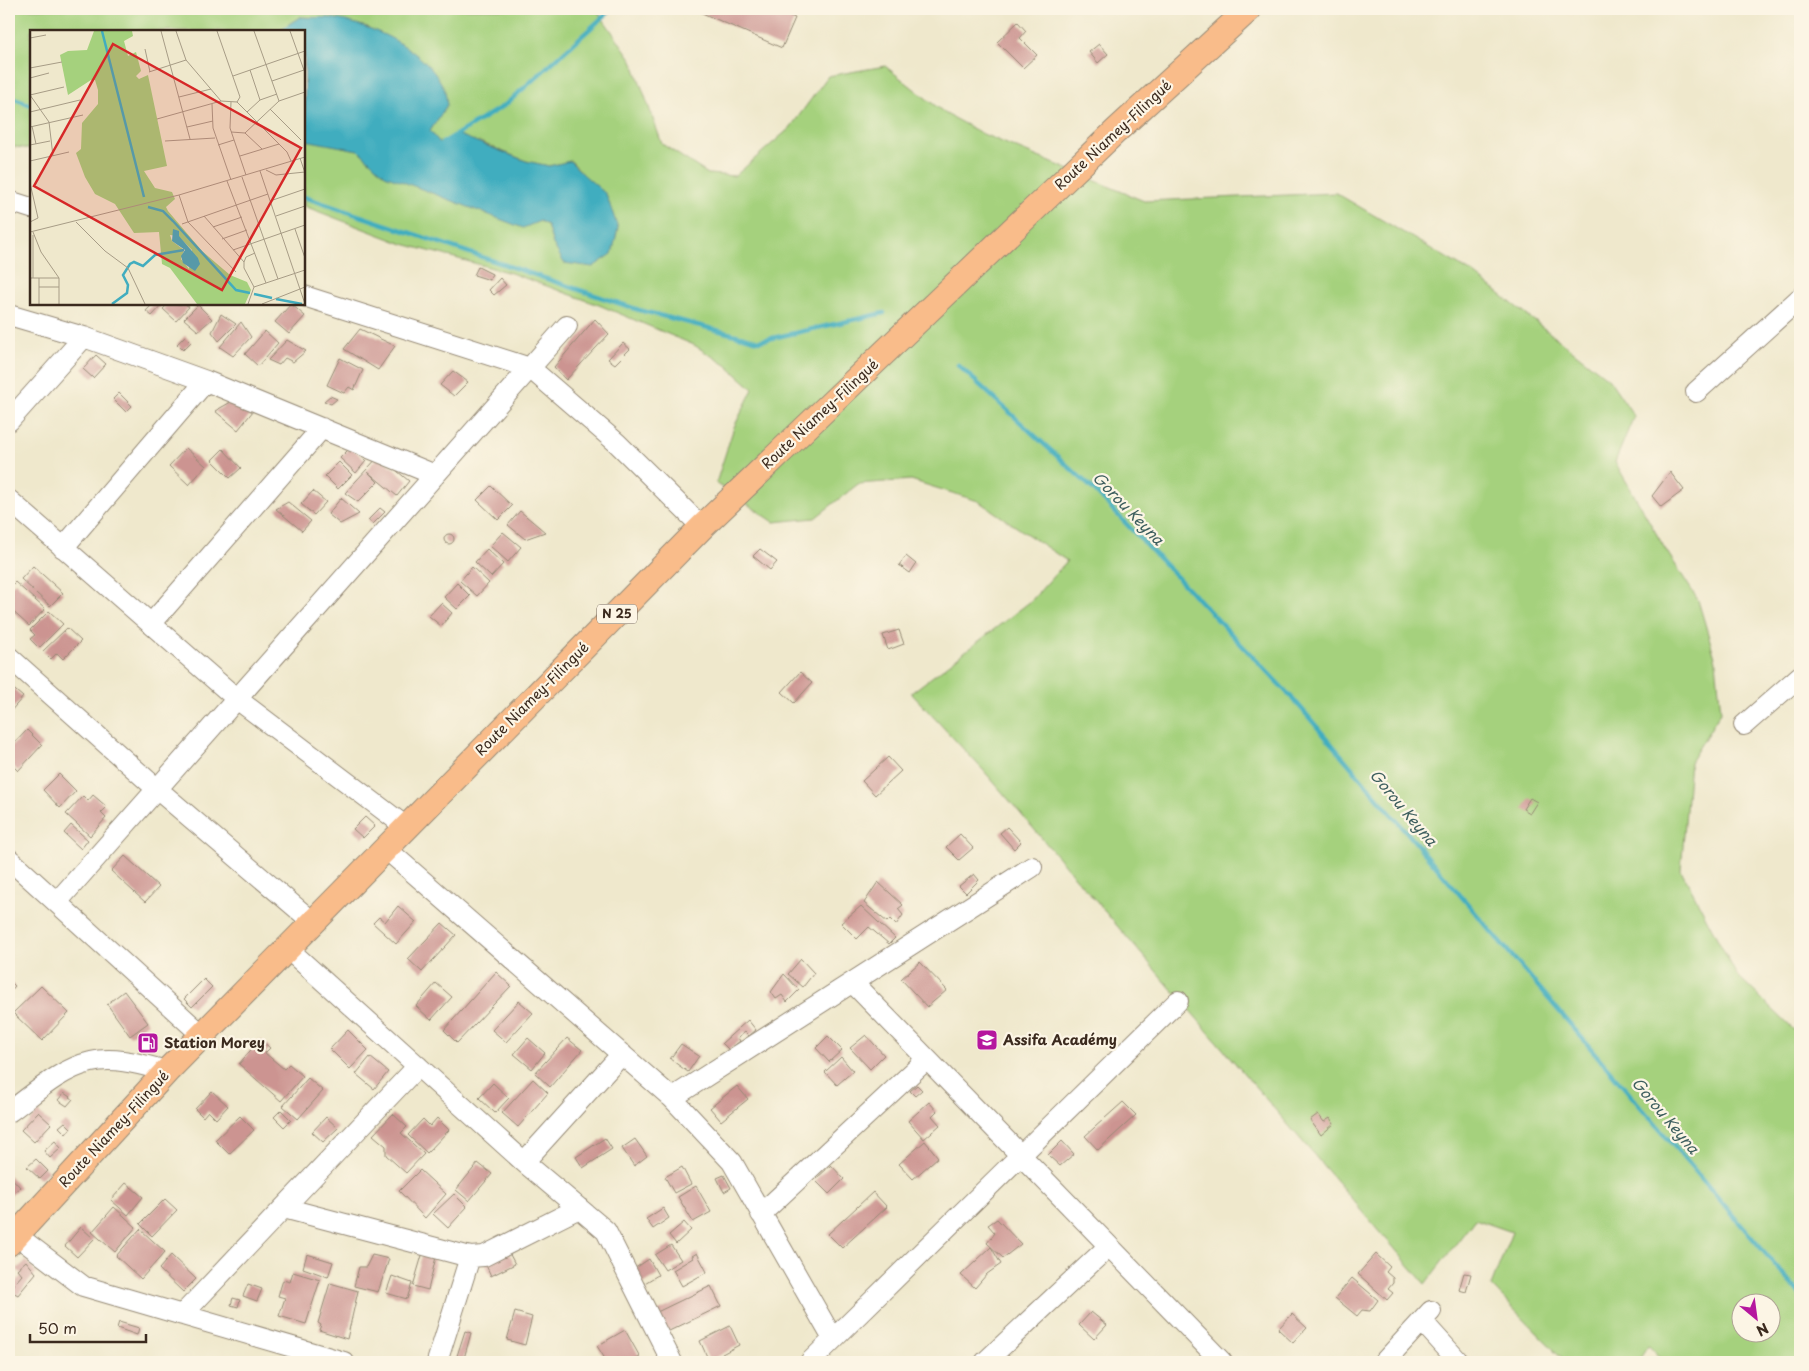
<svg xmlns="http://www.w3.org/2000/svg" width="1809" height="1371" font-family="'Playpen Sans',sans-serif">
  <rect width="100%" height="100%" fill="#fcf5e5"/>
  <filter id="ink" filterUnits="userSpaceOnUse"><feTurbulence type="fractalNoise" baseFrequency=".02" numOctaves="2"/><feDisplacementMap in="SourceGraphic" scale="10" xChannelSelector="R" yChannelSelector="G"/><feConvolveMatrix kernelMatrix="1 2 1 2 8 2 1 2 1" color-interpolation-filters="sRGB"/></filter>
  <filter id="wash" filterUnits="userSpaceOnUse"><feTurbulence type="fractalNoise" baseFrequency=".0096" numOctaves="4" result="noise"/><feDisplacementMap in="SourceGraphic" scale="20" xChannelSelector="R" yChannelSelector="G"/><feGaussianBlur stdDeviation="1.12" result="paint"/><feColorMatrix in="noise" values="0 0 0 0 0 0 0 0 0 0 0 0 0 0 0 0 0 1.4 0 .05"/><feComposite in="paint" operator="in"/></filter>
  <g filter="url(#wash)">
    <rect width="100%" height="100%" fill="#efe8cc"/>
    <path fill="#a5d17d" stroke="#707e4e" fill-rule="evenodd" d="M9,9H596L632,60L662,144L708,174L735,176L790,128L828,76L885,66L946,114L983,134L1144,201L1336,193L1474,274L1609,379L1634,416L1615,462L1664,547L1698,600L1716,661L1721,712L1690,762L1681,870L1736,974L1797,1033L1800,1032V1362H1664L1648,1345L1637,1362H1566L1491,1286L1512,1232L1475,1219L1425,1284L984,771L911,693L1031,601L1067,561L978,501L911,480L858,484L815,518L774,522L716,483L734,427L753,389L726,365L694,345L599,305L511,273L403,244L304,206V139L358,150L385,175L540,221L547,225L553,244L584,175L571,161L549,166L526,161L480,142L441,144L430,131L447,105L368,27L330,18L300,17L278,31H31V149L9,146ZM1742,1304H1772V1334H1742Z"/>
    <path fill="#41adbf" stroke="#3e6c6e" d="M300,17C310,18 321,17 331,18C372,25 422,47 443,86C446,91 446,99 447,105L430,131L441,144L459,135L526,161L549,166L570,161L584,175L606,194L618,228L612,254L593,267L564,263L553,244L547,225L540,221L523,228L385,175L358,150L305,140L304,31H278Z"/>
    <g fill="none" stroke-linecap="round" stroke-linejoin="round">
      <path stroke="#41adbf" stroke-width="4.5" d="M9,97L31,105
        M441,144L505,105L612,9
        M304,197L639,310L759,341L884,313
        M958,365L1094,490L1295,701L1800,1294"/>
    </g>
    <g id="blocks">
      <path fill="#cc9491" d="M693,9H775L795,18L782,48Z
        M1018,22L1026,31L1020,38L1037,55L1023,68L997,42Z
        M1099,44L1108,54L1098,63L1089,52Z
        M478,267L492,274L490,280L474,275Z
        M500,278L506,285L494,295L489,290Z
        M153,304H163L152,316L146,311Z
        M168,304H185L189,307L176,321L163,309Z
        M291,304L305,316L289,334L275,322Z
        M198,305L212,319L198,331L184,319Z
        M221,314L236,324L219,341L212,332Z
        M595,319L609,334L566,380L554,367Z
        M241,322L251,337L233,356L220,347Z
        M360,329L395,346L378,370L344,349Z
        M265,331L278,343L258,366L245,354Z
        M185,336L191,342L183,350L177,344Z
        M287,340L306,351L293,362L285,358L279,365L268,360Z
        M623,343L630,349L615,364L608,359Z
        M96,355L106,364L93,378L83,369Z
        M340,358L363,370L354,390L349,387L344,393L327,385Z
        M453,371L468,382L454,396L440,385Z
        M119,393L132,406L126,412L113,399Z
        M330,396L337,399L331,404L324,401Z
        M238,398L257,406L238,430L215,411Z
        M351,447L366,461L356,473L340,458Z
        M186,448L206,466L189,485L169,466Z
        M223,449L241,468L230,478L212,460Z
        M379,456L409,481L397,496L368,472L378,482L358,502L345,493Z
        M339,462L352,475L338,489L325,476Z
        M1670,472L1684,490L1661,507L1652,496Z
        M491,486L512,506L498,520L477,500Z
        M313,491L326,502L314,515L301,504Z
        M341,498L359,514L340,524L328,514Z
        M288,502L311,521L302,531L276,509Z
        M380,508L385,512L373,524L368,520Z
        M520,511L545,532L525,539L508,525Z
        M503,532L521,547L508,562L490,546Z
        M444 539a5 5 0 1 1 10 0a5 5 0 1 1-10 0Z
        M487,549L503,564L491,577L475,562Z
        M760,549L777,562L770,570L753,556Z
        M906,556L916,564L910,573L899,565Z
        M33,566L63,593L50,606L21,579Z
        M472,567L489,583L477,596L460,581Z
        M15,582L45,609L29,626L9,608V588Z
        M457,583L470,596L457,609L444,597Z
        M441,603L452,613L441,626L429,616Z
        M49,611L63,624L39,648L30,639L35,635L30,630Z
        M67,628L81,641L63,659L57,653L51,659L43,651Z
        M899,630L904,644L888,650L883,635Z
        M800,672L812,683L794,703L782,692Z
        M10,686L23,697L9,713V687Z
        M27,730L42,745L18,771L9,762V749Z
        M888,757L901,771L875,795L862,781Z
        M59,774L76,791L60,808L43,790Z
        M93,795L107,807L101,813L106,818L90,836L66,814L83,796L88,801Z
        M1530,798L1537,802L1530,813L1523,809Z
        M365,817L375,826L363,838L353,829Z
        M71,825L88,840L81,849L64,833Z
        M1007,827L1021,842L1014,849L1000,833Z
        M960,834L973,848L959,860L946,847Z
        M125,856L159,887L145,902L111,871Z
        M974,874L979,880L966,893L959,886Z
        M878,882L903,905L898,909L903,915L896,925L890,919L887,922L864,903Z
        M398,906L416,922L396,944L373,923L379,917L385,922Z
        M861,906L895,938L889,944L869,927L857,939L841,923Z
        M442,923L456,935L422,972L408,959Z
        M801,959L814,973L803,987L788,974Z
        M920,962L947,990L927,1007L901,979Z
        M496,972L511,986L457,1043L444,1030Z
        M784,974L799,990L787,1002L782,995L776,999L771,992Z
        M204,979L212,987L192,1007L184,999Z
        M9,980L15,986L9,993Z
        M436,983L452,997L431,1020L416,1006Z
        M41,986L69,1013L42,1041L13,1013Z
        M124,991L148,1023L130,1036L107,1004Z
        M519,1001L533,1013L506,1042L492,1030Z
        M748,1020L756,1030L749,1036L745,1032L738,1038L740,1041L729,1050L722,1043Z
        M348,1030L368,1050L350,1069L330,1049Z
        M866,1035L884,1055L870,1069L850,1048Z
        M828,1036L842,1050L829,1062L816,1048Z
        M528,1038L545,1053L532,1069L514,1054Z
        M567,1038L582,1050L550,1087L535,1073Z
        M260,1039L270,1048L265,1053L284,1069L289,1064L303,1076L281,1101L239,1064Z
        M681,1044L699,1056L688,1072L670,1059Z
        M370,1057L388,1072L374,1089L356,1074Z
        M841,1057L853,1071L837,1085L825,1072Z
        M308,1078L323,1091L298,1119L283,1106Z
        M533,1079L548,1093L518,1127L502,1113Z
        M493,1083L509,1098L495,1113L479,1098Z
        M917,1085L922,1090L915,1096L910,1091Z
        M737,1086L748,1099L721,1121L710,1108Z
        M212,1091L228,1106L216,1119L208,1111L203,1117L195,1109Z
        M64,1093L73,1099L67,1106L58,1100Z
        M929,1102L937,1111L932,1116L940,1125L924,1139L908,1121Z
        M1123,1102L1136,1115L1098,1150L1085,1136Z
        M281,1110L291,1120L284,1127L274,1117Z
        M38,1112L51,1124L34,1142L21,1130Z
        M393,1114L407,1127L401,1133L424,1154L406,1173L386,1155V1146L373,1135Z
        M1318,1114L1324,1122L1330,1118L1334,1124L1321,1135L1310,1120Z
        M240,1116L254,1130L229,1154L215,1140Z
        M326,1117L338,1128L323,1142L312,1132Z
        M437,1118L449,1130L427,1153L408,1135L423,1119L430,1126Z
        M65,1122L71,1128L66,1134L59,1127Z
        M605,1138L612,1149L583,1168L576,1157Z
        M635,1139L647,1156L634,1166L622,1148Z
        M55,1141L61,1148L50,1158L44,1151Z
        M925,1141L938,1157L913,1179L899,1164Z
        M1062,1141L1074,1154L1060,1166L1048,1155Z
        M36,1159L48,1171L40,1179L27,1167Z
        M478,1163L492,1174L469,1201L456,1190Z
        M831,1165L844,1179L829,1194L815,1180Z
        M682,1167L691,1184L674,1193L665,1177Z
        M420,1170L446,1194L425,1218L399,1191Z
        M9,1175L20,1187L9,1197Z
        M724,1175L731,1188L724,1192L717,1178Z
        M126,1183L143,1197L128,1215L111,1200Z
        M696,1186L711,1212L693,1222L678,1197Z
        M873,1192L887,1207L842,1248L828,1234Z
        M454,1194L467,1207L448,1228L433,1214Z
        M165,1199L177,1210L152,1236L140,1224Z
        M114,1207L136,1227L115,1252L92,1232Z
        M663,1208L669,1218L653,1229L646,1219Z
        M997,1219L1021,1244L1003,1258L987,1243L995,1233L988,1225Z
        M684,1222L691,1230L676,1244L669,1235Z
        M81,1227L94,1239L77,1257L65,1246Z
        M140,1229L165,1252L141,1279L116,1256Z
        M671,1245L681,1260L665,1270L655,1255Z
        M991,1247L1001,1264L987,1274L975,1288L961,1275Z
        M508,1251L515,1264L491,1276L485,1263Z
        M423,1252L436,1257L428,1290L413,1286Z
        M697,1253L707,1272L682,1286L673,1270L693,1258L692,1256Z
        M307,1254L333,1262L328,1277L303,1268Z
        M1376,1254L1390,1267L1386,1272L1393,1278V1283L1388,1289L1393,1293L1387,1300L1358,1274Z
        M171,1255L196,1279L183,1292L159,1269Z
        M372,1255L389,1259L378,1292L354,1286L359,1267H366Z
        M649,1259L658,1275L643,1284L634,1269Z
        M26,1261L36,1273L18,1295L9,1290L22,1275L17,1269Z
        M293,1272L320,1280L306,1324L279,1316L285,1298L278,1296L283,1280L290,1282Z
        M1464,1273L1471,1274L1466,1292L1459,1290Z
        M392,1276L412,1283L407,1299L386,1293Z
        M1352,1278L1378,1300L1370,1311L1362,1310L1357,1316L1335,1298Z
        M330,1283L358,1291L347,1339L319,1330L321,1325L318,1323Z
        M248,1284L262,1289L257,1301L243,1296Z
        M711,1286L721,1306L667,1332L657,1312Z
        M233,1298L240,1300L238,1307L231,1305Z
        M515,1312L532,1317L525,1345L507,1340Z
        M1091,1312L1107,1325L1094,1339L1079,1325Z
        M1292,1314L1307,1328L1293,1343L1278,1329Z
        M119,1322L139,1328L137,1335L117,1328Z
        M730,1326L739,1345L709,1361L700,1341Z
        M625,1330L640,1357L631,1362H624L622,1359L616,1362H607L597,1346Z
        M465,1331L471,1333L463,1362H455Z"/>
    </g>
  </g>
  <g filter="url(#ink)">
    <use href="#blocks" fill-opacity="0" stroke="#958975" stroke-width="1"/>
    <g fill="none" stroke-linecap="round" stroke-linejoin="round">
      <g stroke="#958975" stroke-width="22">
        <path id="minor" d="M9,201L31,208
          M304,296L530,368L617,443L702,527
          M9,315L84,337L206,381L435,475
          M1696,392L1800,298
          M9,421L84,337
          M9,500L237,699L406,827
          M63,548L206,381
          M151,624L322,428
          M9,657L157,789L314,923
          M1744,725L1800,676
          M385,848L672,1098L732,1162L833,1339
          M9,859L202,1035
          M57,902L567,326
          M288,949L524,1162L606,1231L672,1362
          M853,983L1222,1362
          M672,1098L1032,867
          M9,1112C34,1094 60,1069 91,1062C115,1056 143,1065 167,1071
          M524,1162L622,1054
          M284,1208L470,1257L484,1256L579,1208
          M761,1214L927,1059
          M16,1235L83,1286L344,1362
          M182,1315L418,1066
          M1422,1321L1459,1362
          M437,1362L470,1257
          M810,1362L1178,1001
          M985,1362L1109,1246
          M1384,1362L1431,1311"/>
      </g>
      <g stroke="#958975" stroke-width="27">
        <path id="major" d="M9,1243L167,1071L702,527L1117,130L1249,9"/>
      </g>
      <use href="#minor" stroke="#fff" stroke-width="20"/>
      <use href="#major" stroke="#f9bc8a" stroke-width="25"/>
    </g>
  </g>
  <defs>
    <g id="school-square" transform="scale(1.125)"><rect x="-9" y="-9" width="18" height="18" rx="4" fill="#b5179e" stroke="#fcf5e5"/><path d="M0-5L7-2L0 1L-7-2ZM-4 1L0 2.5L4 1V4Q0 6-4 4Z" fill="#fff"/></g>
    <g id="fuel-square" transform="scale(1.125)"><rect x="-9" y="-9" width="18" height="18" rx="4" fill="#b5179e" stroke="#fcf5e5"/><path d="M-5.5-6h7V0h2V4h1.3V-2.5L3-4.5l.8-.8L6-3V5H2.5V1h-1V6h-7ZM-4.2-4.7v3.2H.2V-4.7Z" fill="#fff"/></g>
  </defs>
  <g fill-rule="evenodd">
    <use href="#school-square" x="987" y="1040"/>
    <use href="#fuel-square" x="148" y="1043"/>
  </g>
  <g text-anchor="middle" stroke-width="4.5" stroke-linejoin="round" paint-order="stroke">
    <rect fill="#fcf5e5" stroke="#75675a" stroke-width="1" x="597" y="604.5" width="40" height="19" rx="4"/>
    <g font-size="12" font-weight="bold" fill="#3b2a1e">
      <text x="617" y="618">N 25</text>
    </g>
    <g font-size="14" fill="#3b2a1e" stroke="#fcf5e5">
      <text transform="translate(1113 135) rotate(-43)" y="5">Route Niamey-Filingué</text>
      <text transform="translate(820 414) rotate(-43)" y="5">Route Niamey-Filingué</text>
      <text transform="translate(532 699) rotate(-45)" y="5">Route Niamey-Filingué</text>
      <text transform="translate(114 1129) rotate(-47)" y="5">Route Niamey-Filingué</text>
    </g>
    <g font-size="14" font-weight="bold" fill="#3b2a1e" stroke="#fcf5e5" text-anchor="start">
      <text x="1003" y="1045">Assifa Académy</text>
      <text x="164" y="1048">Station Morey</text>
    </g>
    <g font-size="15" font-style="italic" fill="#3d5e5e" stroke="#fcf5e5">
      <text transform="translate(1128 509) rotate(46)" y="5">Gorou Keyna</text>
      <text transform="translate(1403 808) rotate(50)" y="5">Gorou Keyna</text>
      <text transform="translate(1665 1116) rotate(50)" y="5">Gorou Keyna</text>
    </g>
  </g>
  <g transform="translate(30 30)">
    <rect width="275" height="275" fill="#efe8cc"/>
    <path d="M64,1H102L103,6L94,11L98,26L106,22L111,41L106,46L109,49L118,45L137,136L114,141L125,158L142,162L145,169L136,177L138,181L172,221L200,245L217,252L221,260L215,274H167L140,238L132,234L129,202L104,203L85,174L65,164L55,147L46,123L51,119L52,93L68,74V60L65,50H61L38,65L30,25L38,21L57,20ZM140,205L148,206L162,220L159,239L151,229L154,220L142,211Z" fill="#a5d17d" fill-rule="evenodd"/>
    <path d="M143,199L149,201V206L168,228L170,234L165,241L153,233L151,226L155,220L142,211Z" fill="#41adbf"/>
    <path fill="none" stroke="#41adbf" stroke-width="2.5" d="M72,1L114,167M118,177L133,181L143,191L206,260L220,263M224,264L242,268M246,269L272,274M82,274L97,263L98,255L93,245L100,234L104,232L113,236L125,225L154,220"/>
    <path fill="none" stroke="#a79c86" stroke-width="1" d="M131,1L160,109M146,1L156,30L191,71L207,72L257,122L261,131M187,1L210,67L207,72M224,1L249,71M260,1L275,43M0,8L16,5M115,19L120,42M0,38L32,32M220,40L230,70M119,42L156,30M203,46L275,21M0,48L19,43M242,51L274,40M0,65L19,92L23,126M0,65L34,57M149,67L181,59M201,72L200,98L216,145M182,74L183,98L201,150M240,79L271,110M0,82L50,70M217,82L230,70L247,64M127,89L191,71M2,96L6,114M0,97L53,85M157,97L183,91M201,102L215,103L232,119M215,103L249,71L275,62M135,111L185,108M0,115L20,111M188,115L204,110M210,126L249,114M270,128L275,143M0,131L39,122M236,140L246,145L275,142M230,141L275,274M212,147L248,249M197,151L236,253M0,153L8,188L0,192M149,165L158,192L206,242M240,171L275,159M174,186L214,232V238L224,257L218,274M246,186L275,176M46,192L75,221L98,238L115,274M152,194L238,164M183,197L212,187M265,199L275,228M0,202L149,165L275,127M3,202L11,222L29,248V274M3,205V248M192,209L217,200M203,220L275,195M214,232L216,227L225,223M0,248H29M9,257H29M224,257L275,240M9,274V248M232,274L275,257"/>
    <path fill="#d62828" fill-opacity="0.15" stroke="#d62828" stroke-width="2.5" d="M83,14L271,118L192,260L4,156Z"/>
    <rect width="275" height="275" fill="none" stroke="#3b2a1e" stroke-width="2.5"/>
  </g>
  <rect width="1809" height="1371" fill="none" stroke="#fcf5e5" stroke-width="30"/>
  <g transform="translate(1756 1318) rotate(151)"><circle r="24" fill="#fcf5e5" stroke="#afa495"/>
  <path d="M0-4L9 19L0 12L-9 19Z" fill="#b5179e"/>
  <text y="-8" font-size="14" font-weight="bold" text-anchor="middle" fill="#3b2a1e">N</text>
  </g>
  <path d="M30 1334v8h116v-8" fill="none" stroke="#3b2a1e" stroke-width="2.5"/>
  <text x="38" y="1334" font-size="15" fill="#3b2a1e" stroke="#fcf5e5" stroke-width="4" paint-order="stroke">50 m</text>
</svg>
